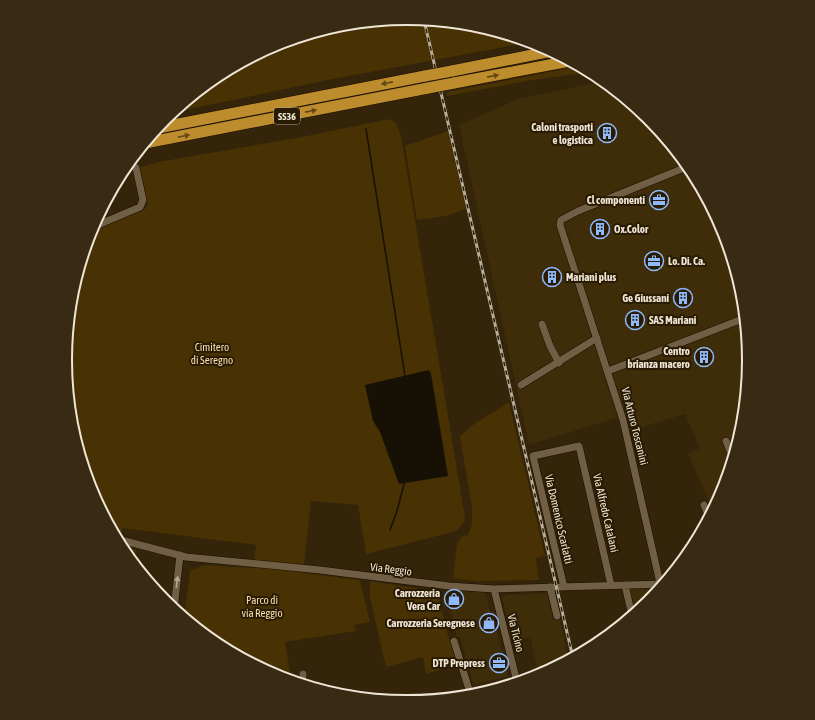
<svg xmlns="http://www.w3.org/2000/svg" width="815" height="720" font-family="'Asap Condensed',sans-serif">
  <rect width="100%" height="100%" fill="#33240a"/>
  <path fill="#3f2c09" d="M603,81L649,118L692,170L724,229L743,294L749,360L743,427L723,491L713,510L688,454L700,448L685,414L632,430L629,414L529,445L459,125L518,99Z
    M629,588H661L649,602L635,613L634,607L632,604Z
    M449,590L485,592L495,631L497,630L508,676L474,685L460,637H457L445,591Z
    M548,593L553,618L559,617L569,660L539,675L530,637L513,641L502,597L507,595Z"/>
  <path fill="#483103" d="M408,18L474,25L531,42L333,79L171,113L218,76L277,44L341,25Z
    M580,66L590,72L527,81L447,96V92Z
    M389,119L396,123L401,136L465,517C464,524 460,529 453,532L366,554L358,505L311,501L303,573L360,580L370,622L354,625L356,631L285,642L291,680L276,676L217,644L184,617L190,571L204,565L253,568L256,545L122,528L124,515L120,544L91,491L72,426L66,360L72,293L91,232L145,209L148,204L140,167L164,161L302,137Z
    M448,131L466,209L446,216L417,220L405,146Z
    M509,402L545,556L536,558L539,580L475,581L453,578L457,544L462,536L468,535L472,524V507L460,437C473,422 493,413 509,402Z
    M121,546L136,550L133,562Z
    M370,581L438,592L446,629L457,664L426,674L423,657L386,667L370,597Z"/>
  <path fill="#171005" d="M429,370L431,374L448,476L399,484L380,432L373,421L365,385Z"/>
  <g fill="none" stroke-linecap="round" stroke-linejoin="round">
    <path stroke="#171005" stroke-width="1.5" d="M366,129L405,376
      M390,530L397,511L404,484"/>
    <g stroke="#1a0d00" stroke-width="8">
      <path id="minor" d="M93,227L140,207L143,200L136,168L133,165H128
        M542,324L550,346L559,363
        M608,371L745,318
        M521,385L597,338
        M726,441L733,459
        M704,505L709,517
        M117,539L186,557L320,570L449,586L494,589L664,584
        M660,583L623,420L560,225L561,220L578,211L689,166
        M625,585L632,616
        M550,587L557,616
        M564,587L533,456L579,446L611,585
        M494,589L517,682
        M174,609L180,555
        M454,641L471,696
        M302,684L303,674"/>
    </g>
    <g stroke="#1a0d00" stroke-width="12">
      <path id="trunk" d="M452,71L552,51
        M454,83L570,61
        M158,128L425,76
        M145,143L428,88"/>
    </g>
    <use href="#minor" stroke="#705f44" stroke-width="7"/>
    <use href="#trunk" stroke="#bd8c2c" stroke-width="11"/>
    <g stroke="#b9ae9b" stroke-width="3">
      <path id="rail" d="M424,20L573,658"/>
    </g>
    <use href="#rail" stroke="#291b02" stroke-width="1.5" stroke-dasharray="4.5" stroke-linecap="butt"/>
    <g stroke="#1a0d00" stroke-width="12" stroke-linecap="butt">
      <path id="trunk-bridge" d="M425,76L452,71
        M428,88L454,83"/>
    </g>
    <use href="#trunk-bridge" stroke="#bd8c2c" stroke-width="11"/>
  </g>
  <defs><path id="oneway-solid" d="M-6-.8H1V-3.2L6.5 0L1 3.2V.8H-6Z"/></defs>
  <g fill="#644813">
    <use href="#oneway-solid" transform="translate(493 76) rotate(-11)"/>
    <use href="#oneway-solid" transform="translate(387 83) rotate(169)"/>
    <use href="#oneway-solid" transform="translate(311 111) rotate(-11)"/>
    <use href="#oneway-solid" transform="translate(184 136) rotate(-11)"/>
  </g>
  <use fill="#b6a994" href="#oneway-solid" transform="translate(177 582) rotate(-83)"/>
  <defs>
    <g id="building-ring" transform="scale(1)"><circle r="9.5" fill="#291b02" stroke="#8eb9fc" stroke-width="1.5"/><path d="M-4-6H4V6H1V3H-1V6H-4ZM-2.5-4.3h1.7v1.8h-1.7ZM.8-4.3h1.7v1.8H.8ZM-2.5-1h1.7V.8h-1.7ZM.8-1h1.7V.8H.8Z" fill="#8eb9fc"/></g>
    <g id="office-ring" transform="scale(1)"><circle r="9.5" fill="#291b02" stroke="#8eb9fc" stroke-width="1.5"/><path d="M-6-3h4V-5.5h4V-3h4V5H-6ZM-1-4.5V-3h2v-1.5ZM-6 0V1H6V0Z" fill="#8eb9fc"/></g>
    <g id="shop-ring" transform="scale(1)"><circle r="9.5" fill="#291b02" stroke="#8eb9fc" stroke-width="1.5"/><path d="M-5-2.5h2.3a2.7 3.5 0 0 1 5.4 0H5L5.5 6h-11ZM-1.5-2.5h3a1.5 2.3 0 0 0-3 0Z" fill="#8eb9fc"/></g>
  </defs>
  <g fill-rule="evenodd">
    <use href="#building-ring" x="607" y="133"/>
    <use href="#office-ring" x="659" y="200"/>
    <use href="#building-ring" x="600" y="229"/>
    <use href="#office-ring" x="654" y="261"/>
    <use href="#building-ring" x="552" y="277"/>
    <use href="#building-ring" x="683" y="298"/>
    <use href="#building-ring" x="635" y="320"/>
    <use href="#building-ring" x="704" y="357"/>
    <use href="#shop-ring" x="454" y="599"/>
    <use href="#shop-ring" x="489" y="623"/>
    <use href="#office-ring" x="499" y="663"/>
  </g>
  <g text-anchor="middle" stroke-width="4" stroke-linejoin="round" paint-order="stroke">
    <rect fill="#291b02" stroke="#b4a896" stroke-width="1" x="274" y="108" width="26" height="16" rx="3"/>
    <g font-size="10" font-weight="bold" fill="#efe5d6">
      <text x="287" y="120">SS36</text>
    </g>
    <g font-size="11" font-weight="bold" fill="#efe5d6" stroke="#291b02" text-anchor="end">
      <text x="593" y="131">Caloni trasporti<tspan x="593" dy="13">e logistica</tspan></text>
      <text x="645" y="204">Cl componenti</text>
      <text x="614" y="233" text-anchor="start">Ox.Color</text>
      <text x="668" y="265" text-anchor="start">Lo. Di. Ca.</text>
      <text x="566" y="281" text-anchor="start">Mariani plus</text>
      <text x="669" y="302">Ge Giussani</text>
      <text x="649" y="324" text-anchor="start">SAS Mariani</text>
      <text x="690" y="355">Centro<tspan x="690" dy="13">brianza macero</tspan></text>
      <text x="440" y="597">Carrozzeria<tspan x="440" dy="13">Vera Car</tspan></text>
      <text x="475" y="627">Carrozzeria Seregnese</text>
      <text x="485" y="667">DTP Prepress</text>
    </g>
    <g font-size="11" fill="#f9dfb6" stroke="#291b02">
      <text x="212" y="351">Cimitero<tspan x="212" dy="13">di Seregno</tspan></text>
      <text x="262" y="604">Parco di<tspan x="262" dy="13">via Reggio</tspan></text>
    </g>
    <g font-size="11" fill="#efe5d6" stroke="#291b02">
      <text transform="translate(635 426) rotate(76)" y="4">Via Arturo Toscanini</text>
      <text transform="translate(606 513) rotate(77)" y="4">Via Alfredo Catalani</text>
      <text transform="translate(559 519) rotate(77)" y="4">Via Domenico Scarlatti</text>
      <text transform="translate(391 569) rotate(7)" y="4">Via Reggio</text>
      <text transform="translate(516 633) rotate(76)" y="4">Via Ticino</text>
    </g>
  </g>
  <path d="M0 0H815V720H0ZM72 360a335 335 0 1 1 670 0a335 335 0 1 1-670 0Z" fill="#392b13" fill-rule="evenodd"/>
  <path fill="none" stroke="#efe5d6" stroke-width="2" d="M72 360a335 335 0 1 1 670 0a335 335 0 1 1-670 0Z"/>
</svg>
